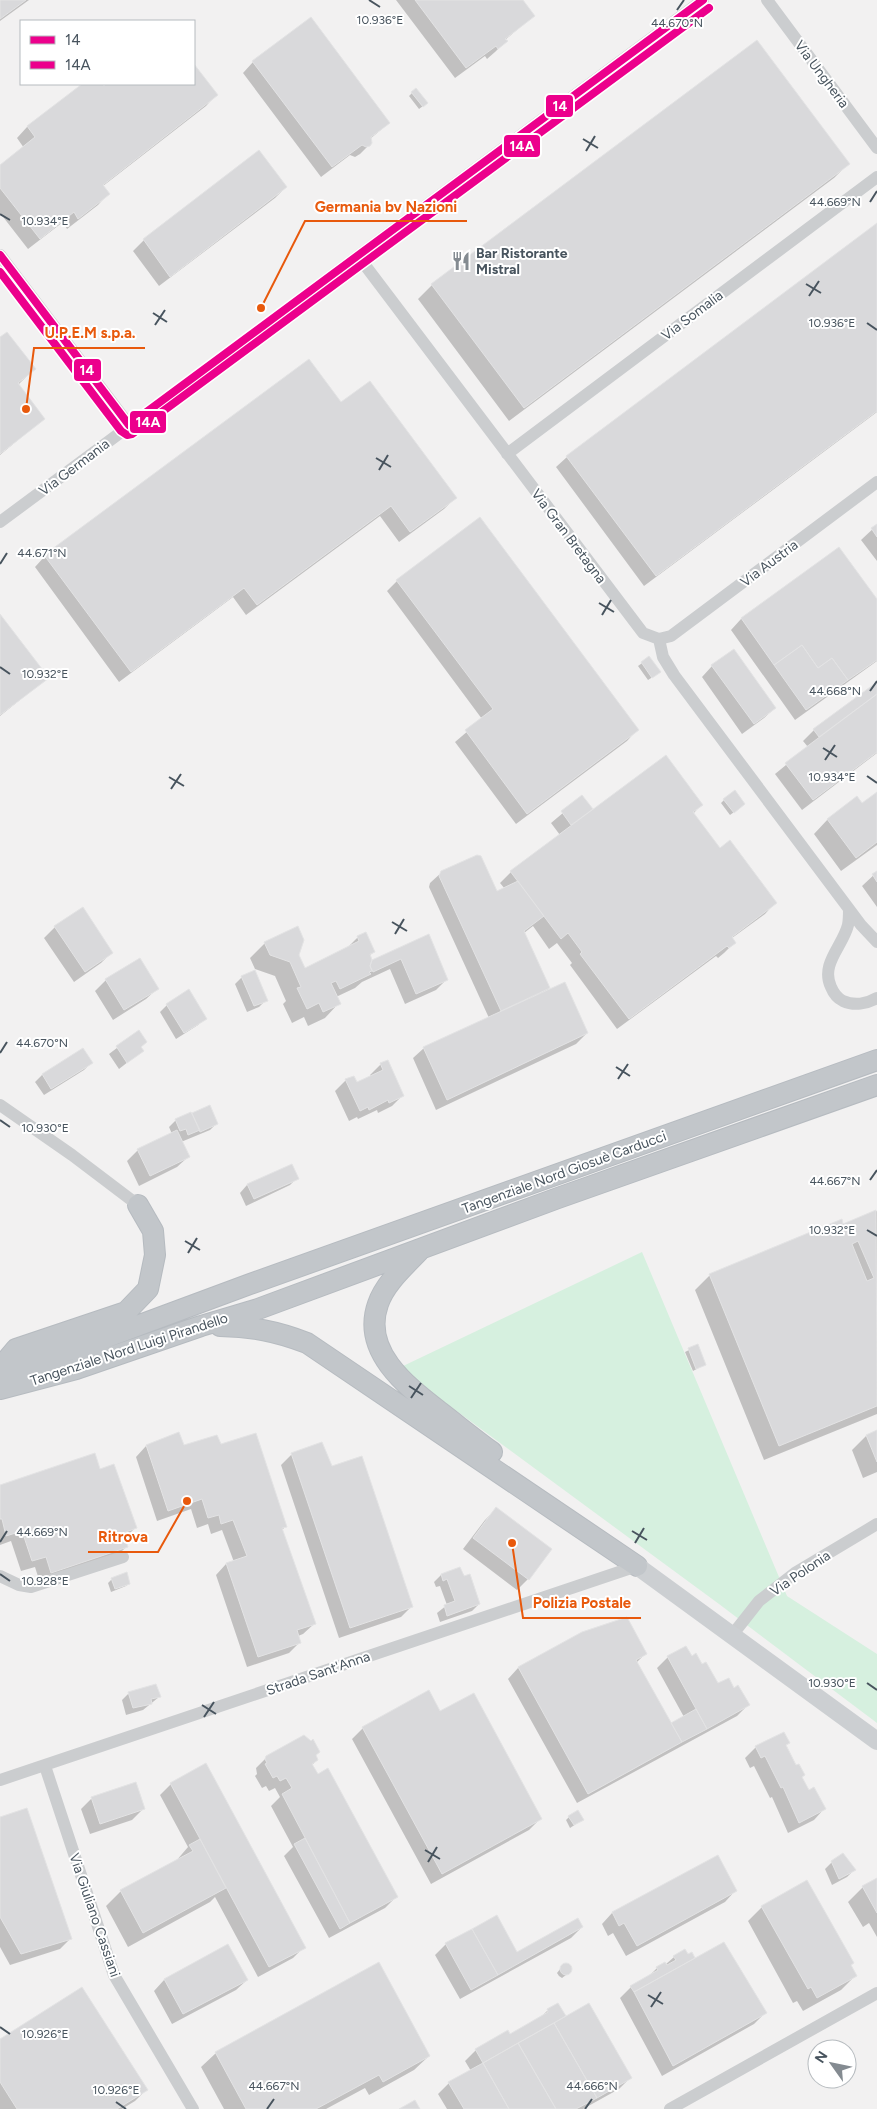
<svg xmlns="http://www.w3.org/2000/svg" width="877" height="2109" font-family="Figtree,sans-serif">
  <rect width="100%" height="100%" fill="#f2f1f1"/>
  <path fill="#d6f0df" d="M642,1252L787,1596L877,1654V1723L719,1604L428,1390L401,1367Z"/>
  <path fill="#0003" d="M0,0H29L0,21Z
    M396,0H521L533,16L505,40L506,41L495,52L487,59L485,56L455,78Z
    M253,62L389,123L370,139L371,143L360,154L355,157L350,155L321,177L243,73Z
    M194,66L216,95L206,106L103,186L108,194L98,205L67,229L63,222L28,249L0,213V167L24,148L17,138L27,127L84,84H100L103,87L108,84H194Z
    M412,93L423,106L419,109L409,96Z
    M259,152L286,187L275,198L159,286L133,251L144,240Z
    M848,164L834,178L509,421L418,299L432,285Z
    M877,224V412L644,586L556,467L567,457Z
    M0,339L34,369L18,385L43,419L0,455Z
    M341,404L455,498L444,509L399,542L380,516L246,615L233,597L119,682L35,567L45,556Z
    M877,525V561L861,540Z
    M839,549L877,602V661L795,720L731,630L741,619Z
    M397,581L637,730L627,741L516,824L455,742L482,719L387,591Z
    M0,616L47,678L0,716Z
    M649,658L656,675L648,680L638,666Z
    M712,666L775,708L764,718L742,734L702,677Z
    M877,683V753L802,810L775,774L808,747L803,741L814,730Z
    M877,793V845L841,871L814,834L828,819L862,804Z
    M582,797L593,811L701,805L693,814L719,849L775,903L765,914L732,938L735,942L724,953L718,958L716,956L617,1029L570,965L572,963L557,943L549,949L533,926L524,933L549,989L587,1033L576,1044L436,1110L413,1058L424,1048L489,1018L429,887L430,883L442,872L497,893L505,889L500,883L511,872L560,835L551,823Z
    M724,800L741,807L730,815L721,803Z
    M877,872V907L862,886Z
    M55,927L112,952L101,963L74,982L44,938Z
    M428,936L446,980L436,990L405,1004L390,969L362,982L355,988L336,997L339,1003L325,1018L308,1026L304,1017L292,1023L283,1004L286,1001L275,976L255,969L250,958L265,943L298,955L305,970L345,950L358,937L374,952L369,956L371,961Z
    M139,959L157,989L146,999L113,1020L95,991L106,980Z
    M242,977L266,1000L259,1007L247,1012L235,984Z
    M167,1005L205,1018L198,1025L176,1039L160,1012Z
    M138,1032L140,1047L142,1051L119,1069L109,1054Z
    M91,1063L84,1070L44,1095L35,1082L42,1075Z
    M381,1064L403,1095L392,1106L378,1113L377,1110L358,1119L357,1117L349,1121L335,1091L346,1080L356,1084L371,1077L370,1075Z
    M209,1107L217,1123L210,1130L181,1142L188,1157L177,1167L139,1186L127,1161L138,1150L172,1134L169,1127L176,1120Z
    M291,1165L297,1178L290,1185L246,1206L240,1193L247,1185Z
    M877,1211V1414L764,1460L695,1290L710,1275Z
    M697,1346L704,1365L693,1371L685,1352Z
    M877,1431V1472L863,1478L852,1450L866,1436Z
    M178,1434L183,1447L220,1446L286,1526L282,1530L314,1624L303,1634L298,1636L300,1642L289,1653L247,1667L216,1575L226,1564L234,1562L222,1530L211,1534L208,1524L197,1528L191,1509L157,1521L136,1457L146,1446Z
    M292,1454L331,1468L412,1606L401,1617L339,1638L281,1465Z
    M99,1470L135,1528L124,1539L126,1547L115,1558L40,1583L35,1567L21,1571L11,1541L0,1545V1486Z
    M496,1509L528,1579L517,1590L463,1549L485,1520Z
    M460,1568L479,1604L472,1611L440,1622L437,1613L447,1605L440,1586L436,1587L434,1582L441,1575Z
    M126,1574L129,1583L126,1586L111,1592L108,1583L111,1580Z
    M582,1633L645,1654L636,1663L670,1724L684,1717L657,1668L668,1657H691L718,1685L734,1690L748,1705L737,1716L577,1803L508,1679L518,1668Z
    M129,1693L159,1697L143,1710L126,1715L122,1700Z
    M440,1713L540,1819L529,1830L431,1884L352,1739L363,1728Z
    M785,1746L808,1791L824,1809L814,1820L788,1833L772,1797L770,1798L754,1766L750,1768L745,1758L756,1747Z
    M315,1756L317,1760L312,1765L396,1897L385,1908L329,1938L284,1856L293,1847L271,1806L280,1797L275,1788L269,1791L266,1786L262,1788L255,1776L257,1774L256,1768L267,1757Z
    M171,1784L304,1947L293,1958L258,1977L215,1897L210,1902L128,1947L106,1906L120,1892L176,1861L188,1847L160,1795Z
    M92,1798L143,1809L132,1820L90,1834L81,1809Z
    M569,1817L582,1820L570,1828L566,1820Z
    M0,1818L71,1938L60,1949L10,1965L0,1947Z
    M717,1857L735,1891L725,1902L626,1956L613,1933L608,1936L602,1924L612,1913Z
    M832,1862L854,1870L847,1877L832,1885L825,1869Z
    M877,1879V1937L869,1923L863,1927L848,1902L863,1887Z
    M762,1907L850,1966L855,1976L841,1990L803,2011L797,2001L793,2003L748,1921Z
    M582,1927L571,1938L460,1999L435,1955L446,1944L517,1954Z
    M228,1945L247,1980L236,1990L172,2024L154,1991L164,1980Z
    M691,1954L695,1959L765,2013L754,2024L662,2076L620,1998L631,1987L646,1979L657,1968L665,1965L674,1957Z
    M564,1964L569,1965L570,1972L562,1978L559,1976L557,1973Z
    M558,2005L565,2018L630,2078L619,2089L583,2109H447L438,2094L449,2083L471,2071L465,2061L476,2050L510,2036L539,2019L548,2010Z
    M0,2040L146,2090L135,2101L122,2109H0Z
    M216,2053L429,2056L414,2070L369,2095L365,2088L326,2109H224L201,2067Z"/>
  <path fill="#d9d9db" stroke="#e3e3e4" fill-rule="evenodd" d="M0,0H26L0,19Z
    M415,0H523L535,16L505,39L508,41L498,49L496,46L466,68Z
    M311,17L390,123L371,137L372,143L370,146L366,147L362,145L332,167L252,61Z
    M757,40L850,164L524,408L431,284Z
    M194,64L218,95L103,185L110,194L78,219L74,212L40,239L0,188V165L35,137L27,126L82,84H102L104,86L106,84H194Z
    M416,88L428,103L423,107L411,92Z
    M259,150L287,187L170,277L143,239Z
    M877,223V411L656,576L566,456Z
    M7,332L36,369L18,383L45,419L0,454V337Z
    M309,359L341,402L370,381L457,498L410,532L391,506L257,605L244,588L131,672L44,555Z
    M480,517L639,730L527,814L465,730L493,709L396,580Z
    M877,524V537L871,528Z
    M839,547L877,599V660L848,680L832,658L818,668L802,645L774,665L741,618Z
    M0,614L49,678L0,715Z
    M802,645L818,668L832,658L848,680L806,710L774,665Z
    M734,649L776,708L754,724L711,665Z
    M649,656L661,672L652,678L641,662Z
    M877,682V694L819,737L813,729Z
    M877,694V752L813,800L785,763Z
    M666,755L703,805L693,812L720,848L730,840L777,903L732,937L736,943L729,948L727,946L629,1019L580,954L582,952L568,933L561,939L510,871Z
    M735,790L745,804L734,813L723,799Z
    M877,792V842L856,858L827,819L857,796L862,803Z
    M582,795L593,809L571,825L561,811Z
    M477,855L481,856L497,891L518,881L544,916L524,931L550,988L501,1011L439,876L441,871Z
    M877,871V882L872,874Z
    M83,907L113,953L85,972L54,926Z
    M298,926L304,940L299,955L305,968L359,941L357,936L366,932L375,952L370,954L372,960L370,966L372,971L369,972L371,974L340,989L336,981L331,983L341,1004L323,1012L319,1003L307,1009L297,988L301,987L290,962L270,955L264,942Z
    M429,934L448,980L416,994L401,959L373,972L370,966L372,960Z
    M140,958L159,989L124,1010L105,979Z
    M255,970L268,1001L254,1006L241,976Z
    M565,982L588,1033L447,1100L423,1047Z
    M189,989L207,1019L184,1033L166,1004Z
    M139,1030L147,1042L141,1047L144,1051L127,1063L116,1046Z
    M83,1048L93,1063L51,1089L42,1074Z
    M388,1060L404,1096L389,1103L388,1100L369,1110L368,1107L360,1111L345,1079L354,1076L357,1082L383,1070L380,1063Z
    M210,1105L218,1124L200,1132L192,1113Z
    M191,1112L200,1130L188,1135L186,1129L180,1131L175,1119Z
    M177,1130L190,1157L150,1176L137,1149Z
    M292,1164L299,1179L254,1199L247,1184Z
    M876,1210L877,1406L779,1446L709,1274L842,1219L843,1224ZM858,1241L874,1278L867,1281L852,1244Z
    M698,1344L706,1365L696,1369L688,1348Z
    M877,1430V1462L866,1435Z
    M179,1432L184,1445L217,1435L221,1444L256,1433L287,1527L282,1528L316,1624L297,1630L301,1643L258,1657L226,1563L247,1556L233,1520L221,1524L219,1515L208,1518L202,1499L168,1511L146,1445Z
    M322,1442L332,1466L362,1456L413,1607L350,1628L291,1453Z
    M95,1453L100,1469L114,1464L137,1528L123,1533L128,1547L51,1573L46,1557L32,1561L22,1531L6,1536L2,1519H0V1485Z
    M496,1507L552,1549L529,1580L473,1538Z
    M460,1567L464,1576L470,1574L480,1604L447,1616L444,1605L455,1601L447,1579L443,1581L441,1574Z
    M127,1572L130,1584L115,1589L111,1578Z
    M627,1617L647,1654L636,1660L682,1742L588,1794L518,1667L582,1632Z
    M686,1646L692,1656L696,1653L702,1664L706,1662L718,1683L729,1678L734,1688L738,1685L750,1705L707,1729L667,1656Z
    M156,1684L161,1697L151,1699L152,1704L133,1708L128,1692Z
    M429,1690L440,1711L474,1693L542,1819L442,1874L362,1727Z
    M696,1709L707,1729L682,1742L671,1723Z
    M784,1732L790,1743L786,1745L796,1765L799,1764L805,1775L802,1777L809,1790L814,1787L826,1809L799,1823L783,1787L781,1788L765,1756L761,1758L755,1746Z
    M304,1735L311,1741L313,1739L320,1752L316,1755L318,1760L312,1764L318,1774L328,1768L398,1897L350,1923L282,1794L292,1788L286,1778L280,1781L277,1776L273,1778L265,1764L267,1763L265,1759L266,1756Z
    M206,1763L306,1948L269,1967L170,1783Z
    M136,1782L145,1809L100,1824L91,1797Z
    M27,1808L72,1939L21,1954L0,1917V1817Z
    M578,1810L584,1820L574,1825L568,1816Z
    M305,1838L350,1923L340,1929L294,1844Z
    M200,1839L226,1888L143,1933L120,1890L193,1851L189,1845Z
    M843,1853L856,1870L839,1879L831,1861Z
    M718,1855L737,1891L637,1946L624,1923L619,1926L612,1912Z
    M877,1878V1913L862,1886Z
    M807,1880L854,1963L851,1965L857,1976L817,1998L811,1987L808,1989L761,1906Z
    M497,1915L517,1952L578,1918L583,1927L498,1975L472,1929Z
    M472,1929L498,1975L471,1990L445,1943Z
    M724,1942L767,2013L673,2066L634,1992Z
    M228,1944L248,1980L183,2014L164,1979Z
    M685,1949L688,1954L692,1952L695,1958L634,1992L630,1986L658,1970L656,1967L665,1962L667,1965L676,1960L673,1956Z
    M379,1962L430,2056L383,2082L379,2075L316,2109H246L215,2052Z
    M560 1969a6 6 0 1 1 12 0a6 6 0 1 1-12 0Z
    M82,1987L148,2090L117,2109H17L0,2082V2039Z
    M558,2003L566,2016L483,2063L475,2049L508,2030L510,2034L548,2012L547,2009Z
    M589,2003L632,2078L597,2098L554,2023Z
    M554,2023L597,2098L576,2109H556L518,2043Z
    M518,2043L556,2109H509L483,2063Z
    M483,2063L509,2109H464L448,2082Z
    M415,2100L420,2109H399Z"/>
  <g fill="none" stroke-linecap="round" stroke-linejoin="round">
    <g stroke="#b6bbc0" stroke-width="22">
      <path id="trunk" d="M420,1250C405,1266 385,1283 378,1304C361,1352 408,1387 440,1412C457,1425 474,1439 492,1452
        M220,1326C253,1327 276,1331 307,1343L637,1566
        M0,1368L16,1349L126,1312L148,1289L155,1255L153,1231L138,1205
        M0,1369L83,1346L250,1284L877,1060
        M0,1389L76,1369L201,1326L258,1309L558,1198L877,1085"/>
    </g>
    <path stroke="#cbcdcf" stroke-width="12" d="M767,0L877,148
      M0,255L129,425
      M358,256L643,633L659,639
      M507,454L877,177
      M0,522L703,0
      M659,639L663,657L674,675L861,925L877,942
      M659,639L671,636L877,482
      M849,909C849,914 849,920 848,925C843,946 820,964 831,987C833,992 837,998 843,1001C854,1006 867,1004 877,998
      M0,1105L72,1155L138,1205
      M0,1576L19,1585L31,1587L123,1557
      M733,1634L759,1601L795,1573L877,1524
      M45,1766L114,1975L193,2109
      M0,1780L637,1566
      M670,2109L877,1993"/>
    <path stroke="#cccfd2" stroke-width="18" d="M637,1566L877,1741"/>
    <use href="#trunk" stroke="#c2c6ca" stroke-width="20"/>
    <g stroke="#fff" stroke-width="11">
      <path id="bus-1" d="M0,255L129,425
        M129,425L703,0"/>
    </g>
    <g stroke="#fff" stroke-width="11">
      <path id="bus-2" d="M0,272L121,431L127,435L132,434L709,8"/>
    </g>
    <use href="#bus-1" stroke="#ec008c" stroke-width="8"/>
    <use href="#bus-2" stroke="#ec008c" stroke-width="8"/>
  </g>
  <path fill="none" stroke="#48545e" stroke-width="2" d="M369,0L380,7M677,10L684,0M583,139L598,148M586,151L595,136M870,202L877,191M0,214L10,220M806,284L821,293M809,296L819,281M153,313L167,322M867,323L877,330M155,325L165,310M376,458L391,467M379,470L388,455M0,564L7,553M599,603L614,612M602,615L611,600M0,667L10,674M870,691L877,681M823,748L837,757M825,760L835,745M867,776L877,783M169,777L184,786M171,789L181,774M392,922L407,931M395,934L404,919M0,1053L7,1042M616,1067L630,1076M618,1079L628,1064M0,1120L10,1127M870,1180L877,1170M867,1230L877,1236M185,1241L200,1250M188,1253L197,1238M409,1386L423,1395M411,1398L421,1383M632,1531L647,1540M0,1542L7,1531M635,1543L644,1528M0,1574L10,1581M867,1683L877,1690M202,1705L216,1714M204,1717L214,1702M425,1850L440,1859M428,1862L437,1847M648,1995L663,2004M651,2007L661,1992M0,2027L10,2034M116,2102L126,2109M267,2109L274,2099M585,2109L592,2099"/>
  <defs>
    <g id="restaurant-bare" transform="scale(1.5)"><path d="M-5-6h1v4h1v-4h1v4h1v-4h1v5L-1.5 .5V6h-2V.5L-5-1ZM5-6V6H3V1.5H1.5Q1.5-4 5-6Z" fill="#848b91" stroke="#fff" stroke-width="2.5" paint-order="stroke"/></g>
  </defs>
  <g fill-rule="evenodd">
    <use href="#restaurant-bare" x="461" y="261"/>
  </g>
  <g text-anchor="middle" stroke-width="4" stroke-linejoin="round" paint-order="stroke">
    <g font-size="14" fill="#48545e" stroke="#fff">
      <text transform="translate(822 74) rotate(53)" y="5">Via Ungheria</text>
      <text transform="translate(692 315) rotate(-37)" y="5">Via Somalia</text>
      <text transform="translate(74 467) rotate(-37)" y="5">Via Germania</text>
      <text transform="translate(569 536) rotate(53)" y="5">Via Gran Bretagna</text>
      <text transform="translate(769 563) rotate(-37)" y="5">Via Austria</text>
      <text transform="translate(564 1172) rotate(-20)" y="5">Tangenziale Nord Giosuè Carducci</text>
      <text transform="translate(129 1349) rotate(-18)" y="5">Tangenziale Nord Luigi Pirandello</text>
      <text transform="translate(800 1573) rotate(-34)" y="5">Via Polonia</text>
      <text transform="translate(318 1673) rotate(-19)" y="5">Strada Sant'Anna</text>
      <text transform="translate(95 1915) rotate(71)" y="5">Via Giuliano Cassiani</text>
    </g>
    <g font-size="14" font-weight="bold" fill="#48545e" stroke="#fff" text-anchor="start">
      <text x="476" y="258">Bar Ristorante<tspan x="476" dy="16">Mistral</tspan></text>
    </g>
  </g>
  <g font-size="12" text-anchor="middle" fill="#48545e" stroke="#fff" stroke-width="4" stroke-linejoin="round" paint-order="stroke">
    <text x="380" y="24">10.936°E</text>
    <text x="677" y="27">44.670°N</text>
    <text x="835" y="206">44.669°N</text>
    <text x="45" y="225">10.934°E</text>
    <text x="832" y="327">10.936°E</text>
    <text x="42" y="557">44.671°N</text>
    <text x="45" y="678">10.932°E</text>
    <text x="835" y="695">44.668°N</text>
    <text x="832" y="781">10.934°E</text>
    <text x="42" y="1047">44.670°N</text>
    <text x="45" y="1132">10.930°E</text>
    <text x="835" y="1185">44.667°N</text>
    <text x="832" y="1234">10.932°E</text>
    <text x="42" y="1536">44.669°N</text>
    <text x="45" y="1585">10.928°E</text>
    <text x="832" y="1687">10.930°E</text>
    <text x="45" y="2038">10.926°E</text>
    <text x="274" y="2090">44.667°N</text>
    <text x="592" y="2090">44.666°N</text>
    <text x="116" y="2094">10.926°E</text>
  </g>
  <path fill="none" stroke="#e8590c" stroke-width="2" d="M261 308L305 221H467M26 409L34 348H145M187 1501L158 1552H88M512 1543L523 1618H641"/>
  <g fill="#e8590c" stroke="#fff" stroke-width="2">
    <circle cx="261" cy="308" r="5"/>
    <circle cx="26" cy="409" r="5"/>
    <circle cx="187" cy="1501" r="5"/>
    <circle cx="512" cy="1543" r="5"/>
  </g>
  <g font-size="15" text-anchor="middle" font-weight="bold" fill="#e8590c" stroke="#fff" stroke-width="4" stroke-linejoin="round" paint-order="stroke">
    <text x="386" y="212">Germania bv Nazioni</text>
    <text x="90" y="338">U.P.E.M s.p.a.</text>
    <text x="123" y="1542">Ritrova</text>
    <text x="582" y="1608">Polizia Postale</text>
  </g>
  <g stroke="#fff" stroke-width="2">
    <rect x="545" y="94" width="29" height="24" rx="5" fill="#ec008c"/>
    <rect x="503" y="134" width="38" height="24" rx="5" fill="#ec008c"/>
    <rect x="73" y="358" width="29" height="24" rx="5" fill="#ec008c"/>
    <rect x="129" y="410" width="38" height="24" rx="5" fill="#ec008c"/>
  </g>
  <g font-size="14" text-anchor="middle" font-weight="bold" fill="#fff">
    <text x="560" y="111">14</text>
    <text x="522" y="151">14A</text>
    <text x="87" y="375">14</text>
    <text x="148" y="427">14A</text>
  </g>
  <rect x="20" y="20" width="175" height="65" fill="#ffffff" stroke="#b6bbbf"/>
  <rect x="30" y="36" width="25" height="8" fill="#ec008c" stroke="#b6bbbf"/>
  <text x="65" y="45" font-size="15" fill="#48545e">14</text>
  <rect x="30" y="61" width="25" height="8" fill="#ec008c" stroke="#b6bbbf"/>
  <text x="65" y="70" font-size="15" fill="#48545e">14A</text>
  <g transform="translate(832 2064) rotate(303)"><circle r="24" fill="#ffffff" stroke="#b6bbbf"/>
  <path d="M0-4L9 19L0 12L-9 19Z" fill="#848b91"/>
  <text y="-8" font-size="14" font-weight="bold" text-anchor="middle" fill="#48545e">N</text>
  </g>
</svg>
